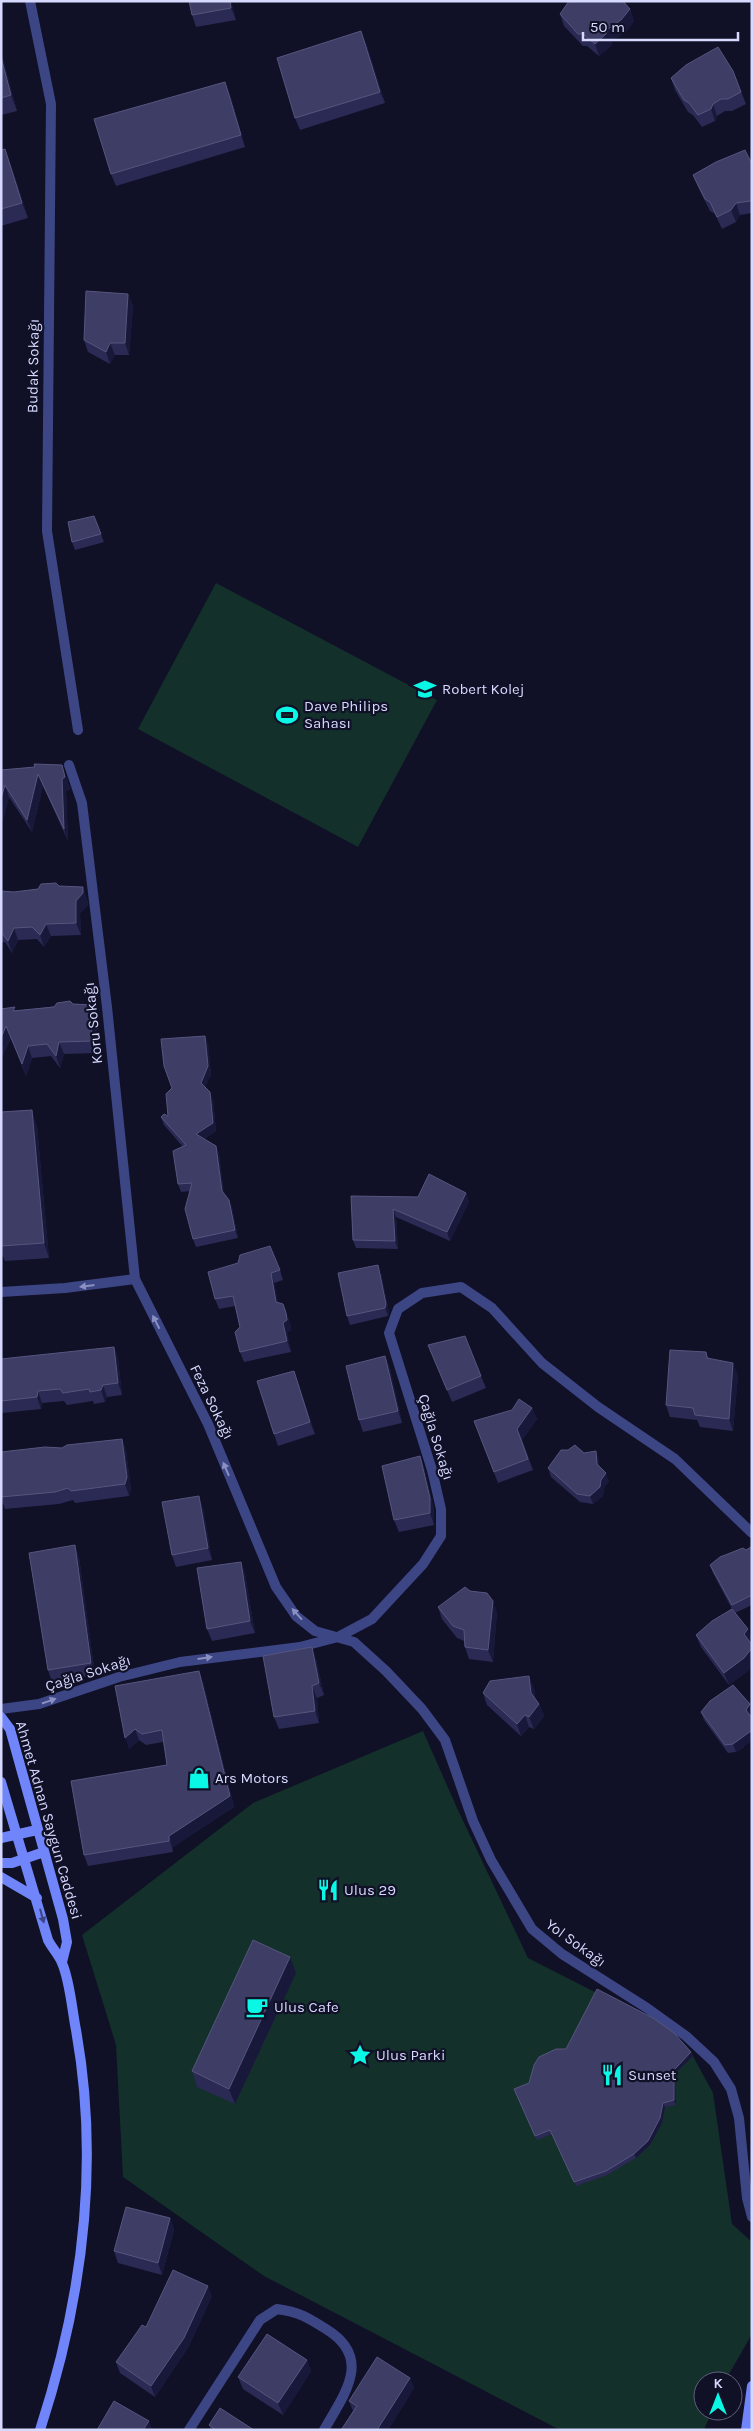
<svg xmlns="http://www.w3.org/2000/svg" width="753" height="2431" font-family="Karla,sans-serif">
  <rect width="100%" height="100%" fill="#101027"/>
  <path fill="#13302a" d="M216,583L437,700L358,847L138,729Z
    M423,1731L457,1808L528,1958L656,2023L682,2042L693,2056L713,2093L732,2224L752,2242V2334L725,2381H703V2411H712L704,2430H560L264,2276L123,2177L116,2045L82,1935L253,1803Z"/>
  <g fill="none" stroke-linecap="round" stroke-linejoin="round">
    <path stroke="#3d4684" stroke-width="10" d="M30,1L51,104L47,531L78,730
      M69,765L82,803L107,1007L135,1279L208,1424L276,1587L296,1616L315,1631L354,1642L386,1671L422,1709L445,1740L473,1821L491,1860L532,1929L562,1954L647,2008L686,2036L714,2062L731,2089L739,2118L747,2198L752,2217
      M1,1292L65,1288L135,1279
      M1,1709L39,1704L119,1677L180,1662L300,1647L338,1637L372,1619L423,1564L441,1536V1509L432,1470L389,1333L398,1309L422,1293L461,1287L492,1308L542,1363L598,1407L675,1459L752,1533
      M189,2430L260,2320L277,2309C299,2312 307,2317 326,2329C373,2358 345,2393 324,2430"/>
    <path stroke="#7185fa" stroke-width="10" d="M1,1717L10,1729L63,1919L67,1942L62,1962
      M1,1782L48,1940C52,1948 59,1955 62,1963C70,1981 72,2010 76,2030C100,2164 82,2301 40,2430
      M1,1838L37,1830
      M1,1863H12L44,1852
      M1,1877L37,1898
      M746,2430L752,2386"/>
  </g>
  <path fill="#2b2a54" d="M231,1L236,20L196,27L192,15Z
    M630,9L634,21L626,32L612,41L611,46L599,56L587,46H583L564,26L560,14Z
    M366,43L385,103L300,130L295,118Z
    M1,52L17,111L1,115Z
    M733,71L746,104L732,111H725L717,116L715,121L702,127L693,115L688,112L675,90L671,78Z
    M230,94L245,147L116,186L111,174Z
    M1,150L11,165L28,218L1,226Z
    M752,164V213L740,215L736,222L722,229L715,214L710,211L698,187L693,175Z
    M128,294L133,306L129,355H115L110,364L88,352L84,340Z
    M94,516L104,542L75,550L72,542Z
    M1,770L66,777L70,789L66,791L68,841L43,786L32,832L9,797L1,827Z
    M59,886L87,899L88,905L80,913L81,935L51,936L44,947L37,939L18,940L12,953L5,942L1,943V891L14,892Z
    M73,1004L93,1005L97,1017L99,1029L95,1031L97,1053L64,1054L60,1068L51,1056L32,1058L26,1076L11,1038L1,1059V1009L16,1011Z
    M205,1036L208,1044L211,1075L205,1087L213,1100L216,1131L204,1139L216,1146L219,1154L224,1194L229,1200L232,1208L238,1238L196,1247L193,1239L190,1191L181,1192L178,1184L183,1147L164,1125L161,1117L168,1116Z
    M1,1112L37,1126L49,1258L5,1261L1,1252Z
    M466,1193L469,1202L450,1241L396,1217L398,1249L356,1248L353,1240L351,1196L418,1197Z
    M238,1263L280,1270L283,1280L274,1283L278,1303L283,1304L290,1323L291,1330L287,1333L291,1352L244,1362L240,1352V1327L235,1306L219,1309L215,1299Z
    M381,1273L389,1313L388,1316L350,1325L347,1316Z
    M428,1345L481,1376L486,1388L452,1402Z
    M114,1347L118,1359L122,1395L107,1397L105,1402L94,1404L93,1401L67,1405L64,1401L42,1403L41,1409L2,1413L1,1359Z
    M706,1352L709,1359L738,1375L733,1431L700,1427L697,1420L670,1417L666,1405Z
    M385,1356L390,1368L402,1423L363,1432L359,1420Z
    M298,1383L315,1434L278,1446L274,1434Z
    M532,1408L537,1419L522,1440L533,1470L498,1483L474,1421Z
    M122,1439L126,1451L131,1489L129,1496L75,1503L73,1500L59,1504L5,1509L1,1498V1452L62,1448Z
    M584,1453L599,1459V1466L609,1481L604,1488L603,1496L593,1504L580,1502L551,1477L548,1468Z
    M420,1456L424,1468L434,1510V1525L399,1532L394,1520Z
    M203,1508L212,1560L176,1567L172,1555Z
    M752,1549V1605L735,1613L752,1639V1642L751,1643L749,1670L729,1685L701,1647L696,1635L732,1609L713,1573L710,1565L746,1550Z
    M79,1557L95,1675L52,1682L48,1670Z
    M241,1562L245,1574L255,1633L212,1641L207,1629Z
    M470,1591L497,1612L493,1662L469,1659L465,1647L464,1641L457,1638L442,1619L438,1607Z
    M316,1659L324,1695L317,1698L319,1723L279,1729L274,1717Z
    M203,1682L234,1807L173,1847V1852L88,1866L84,1855L167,1765L163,1742L146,1745L139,1740L129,1749L115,1686Z
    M534,1688L535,1698L539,1704L544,1716L534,1729L529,1727L521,1736L487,1705L483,1693Z
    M750,1704L752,1710V1714L750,1716L744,1747L736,1752L728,1753L704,1720L701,1712Z
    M296,1973L235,2104L197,2087L192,2071Z
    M691,2052L693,2056L675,2074L676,2105L665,2107L662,2123L650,2145L636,2158L607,2175L576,2186L552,2134L537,2140L516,2094L529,2083Z
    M170,2218L174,2230L162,2275L118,2263L114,2251Z
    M212,2296L188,2348L155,2397L120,2373L116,2362L146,2327Z
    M307,2360L311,2371L283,2415L243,2389L238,2377Z
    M410,2378L414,2388L388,2430H341L353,2411L349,2401Z
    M209,2425L254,2430H211Z"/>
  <path fill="#18183a" d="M230,1H231L236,20L231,8Z
    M630,9L634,21L626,32L612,41L611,46L599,56L595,44L608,29Z
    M361,31L366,43L385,103L380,92Z
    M1,52L3,57L17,111L11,95L1,57Z
    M225,82L230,94L245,147L241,135Z
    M713,104L717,116L715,121L711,109Z
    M5,149L11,165L28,218L22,203Z
    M736,203L740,215L736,222L731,210Z
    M128,294L133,306L129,355L125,343Z
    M110,343L115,355L110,364L106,352Z
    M62,765L70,789L66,791L68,841L64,829Z
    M38,774L43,786L32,832L27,820Z
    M5,785L9,797L1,827V799Z
    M83,887L87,899L88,905L80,913L81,935L76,923V901Z
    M46,924L51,936L44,947L40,935Z
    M14,928L18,940L12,953L8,941Z
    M93,1005L97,1017L99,1029L94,1017Z
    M90,1019L95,1031L97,1053L93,1041Z
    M6,1026L11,1038L1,1059V1038Z
    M205,1036L208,1044L211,1075L204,1091L201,1083Z
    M59,1042L64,1054L60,1068L56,1056Z
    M28,1046L32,1058L26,1076L22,1064Z
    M210,1092L213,1100L216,1131L199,1142L196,1134Z
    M32,1110L37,1126L49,1258L44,1243Z
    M216,1146L219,1154L225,1199L222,1191Z
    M466,1193L469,1202L450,1241L447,1232Z
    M229,1200L232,1208L238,1238L235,1230Z
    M393,1209L396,1217L398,1249L395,1241Z
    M378,1265L381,1273L389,1313L388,1316L385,1308Z
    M271,1273L274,1283L280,1313L276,1302Z
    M283,1304L290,1323L291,1330L287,1333L291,1352L287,1341L283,1323Z
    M114,1347L118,1359L122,1395L118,1383Z
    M385,1356L390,1368L402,1423L398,1411Z
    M733,1363L738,1375L733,1431L729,1419Z
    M294,1371L315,1434L310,1422Z
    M103,1385L107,1397L105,1402L101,1390Z
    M38,1391L42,1403L41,1409L37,1397Z
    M532,1408L537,1419L522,1440L517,1429Z
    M122,1439L126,1451L131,1489L129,1496L125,1484Z
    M596,1451L599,1459L600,1472L597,1464Z
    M420,1456L424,1468L434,1510V1525L430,1513Z
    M606,1473L609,1481L604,1488L603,1496L593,1504L590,1496Z
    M199,1496L203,1508L212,1560L208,1548Z
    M75,1545L79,1557L95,1675L91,1663Z
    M241,1562L245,1574L255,1633L250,1621Z
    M493,1601L497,1612L493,1662L488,1650Z
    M748,1629L752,1639V1642L748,1646L744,1634Z
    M312,1647L316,1659L324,1695L319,1683Z
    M752,1648V1666L749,1670L729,1685L724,1673Z
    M199,1671L203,1682L234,1807L173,1847V1852L169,1836Z
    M529,1676L534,1688L535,1705L531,1693Z
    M312,1686L317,1698L319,1723L315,1711Z
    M539,1704L544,1716L534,1729L529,1717Z
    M750,1704L752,1710V1714L749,1718L746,1710Z
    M525,1715L529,1727L521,1736L517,1724Z
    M135,1729L139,1740L129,1749L125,1738Z
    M752,1729V1741L736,1752L733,1744Z
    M290,1957L296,1973L235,2104L229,2089Z
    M691,2052L693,2056L675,2074L676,2105L674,2100V2070Z
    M663,2103L665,2107L662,2123L650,2145L636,2158L634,2154Z
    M170,2218L174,2230L162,2275L158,2263Z
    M208,2286L212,2296L188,2348L155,2397L151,2386Z
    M307,2360L311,2371L283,2415L278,2403Z
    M410,2378L414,2388L388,2430H377Z
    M149,2421L152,2429L151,2430H143Z"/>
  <path fill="#3d3d66" stroke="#56557e" d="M189,1H230L231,8L192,15Z
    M569,1H623L630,9L621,20L608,29L606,34L595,44L583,34H578L560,14Z
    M361,31L380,92L295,118L277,58Z
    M718,47L733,71L741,92L728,99H721L713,104L711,109L698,115L689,103L684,100L671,78L686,65Z
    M1,57L11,95L1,98Z
    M225,82L241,135L111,174L94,119Z
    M5,149L22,203L1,209V150Z
    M745,150L752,164V200L750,201L736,203L731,210L717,217L710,202L705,199L693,175L716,162Z
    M86,291L128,294L125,343H110L106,352L84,340Z
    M94,516L101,534L72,542L68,522Z
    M34,764L62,765L65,777L62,779L64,829L38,774L27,820L5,785L1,799V770L35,767Z
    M56,883L59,886L83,887V893L76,901V923L46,924L40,935L32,927L14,928L8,941L1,932V891L14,892L38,889L41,884Z
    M70,1001L73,1004L93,1005L94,1017L90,1019L93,1041L59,1042L56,1056L47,1044L28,1046L22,1064L6,1026L1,1038V1009L15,1007L13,1011L54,1007L57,1003Z
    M205,1036L208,1066L201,1083L210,1092L213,1123L196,1134L216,1146L222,1191L229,1200L235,1230L193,1239L185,1209L192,1183L178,1184L173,1151L186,1145L161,1117L164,1114L168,1116L166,1094L172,1088L164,1066L161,1039Z
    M32,1110L44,1243L1,1246V1112Z
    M429,1174L466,1193L447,1232L393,1209L395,1241L353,1240L351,1196L418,1197Z
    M270,1246L280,1270L271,1273L276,1302L283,1304L286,1313L287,1320L283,1323L287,1341L240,1352L235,1332L240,1327L233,1296L215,1299L208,1272L238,1263L240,1255Z
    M378,1265L386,1304L385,1308L347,1316L338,1273Z
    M465,1336L481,1376L447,1390L428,1345Z
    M114,1347L118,1383L103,1385L101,1390L90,1392L89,1389L63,1393L60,1389L38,1391L37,1397L1,1401V1359Z
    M670,1350L706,1352L707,1358L733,1363L729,1419L695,1415L693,1408L666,1405Z
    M385,1356L398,1411L359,1420L346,1366Z
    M294,1371L310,1422L274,1434L257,1381Z
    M519,1399L532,1408L517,1429L528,1459L494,1472L474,1421L512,1410Z
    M122,1439L127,1477L125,1484L71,1491L68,1488L55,1492L1,1497V1452L45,1447L62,1448L67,1445Z
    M575,1445L584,1453L596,1451L597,1464L606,1473L601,1480L600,1487L590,1496L577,1494L548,1468L561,1450H568Z
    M420,1456L430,1498V1513L394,1520L382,1466Z
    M199,1496L208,1548L172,1555L162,1502Z
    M75,1545L91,1663L48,1670L29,1553Z
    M751,1547L752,1549V1595L732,1605L710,1565L720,1557L743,1548L746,1550Z
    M241,1562L250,1621L207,1629L197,1568Z
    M465,1587L470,1591L487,1593L493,1601L488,1650L465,1647L464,1630L453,1626L438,1607Z
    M732,1609L748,1629L744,1634L752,1645V1648L744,1658L724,1673L696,1635L712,1621Z
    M312,1647L319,1683L312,1686L315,1711L274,1717L263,1656Z
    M199,1671L230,1796L169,1836V1841L84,1855L71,1781L167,1765L162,1730L142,1734L135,1729L125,1738L115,1686Z
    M529,1676L531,1693L539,1704L529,1717L525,1715L517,1724L483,1693L490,1681Z
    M733,1685L750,1704L746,1710L752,1718V1729L751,1731L733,1744L725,1745L701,1712L710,1701Z
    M253,1940L290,1957L229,2089L192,2071Z
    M597,1989L653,2018L674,2033L691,2052L674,2070V2100L663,2103L660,2118L648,2141L634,2154L606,2171L574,2182L550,2130L535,2136L514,2089L529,2083L534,2065L539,2057L556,2049H566Z
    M126,2207L170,2218L158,2263L114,2251Z
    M173,2270L208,2286L184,2338L151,2386L116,2362L142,2325L146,2327Z
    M267,2334L307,2360L278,2403L238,2377Z
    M377,2357L410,2378L377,2430H341L357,2406L349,2401Z
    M114,2401L149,2421L143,2430H97Z
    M220,2408L254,2430H216L209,2425Z"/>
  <defs><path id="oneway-solid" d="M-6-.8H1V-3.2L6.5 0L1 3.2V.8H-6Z" transform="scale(1.25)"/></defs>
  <g fill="#8a90c1">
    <use href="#oneway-solid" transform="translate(87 1286) rotate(173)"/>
    <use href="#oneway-solid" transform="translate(156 1322) rotate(-117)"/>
    <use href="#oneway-solid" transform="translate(226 1469) rotate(-113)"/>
    <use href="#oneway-solid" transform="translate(297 1614) rotate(-132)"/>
    <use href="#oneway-solid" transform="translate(205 1658) rotate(-8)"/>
    <use href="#oneway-solid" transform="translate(49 1701) rotate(-19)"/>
  </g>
  <use fill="#3c4586" href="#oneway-solid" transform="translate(42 1916) rotate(75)"/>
  <defs>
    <g id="school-bare" transform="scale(1.725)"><path d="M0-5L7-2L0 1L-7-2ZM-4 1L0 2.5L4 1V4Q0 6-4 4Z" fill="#0af7e6" stroke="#101027" stroke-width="2.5" paint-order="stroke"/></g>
    <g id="stadium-bare" transform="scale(1.725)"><path d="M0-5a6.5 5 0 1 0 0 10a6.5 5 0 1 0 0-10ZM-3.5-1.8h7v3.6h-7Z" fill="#0af7e6" stroke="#101027" stroke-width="2.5" paint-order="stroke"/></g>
    <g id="shop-bare" transform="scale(1.725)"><path d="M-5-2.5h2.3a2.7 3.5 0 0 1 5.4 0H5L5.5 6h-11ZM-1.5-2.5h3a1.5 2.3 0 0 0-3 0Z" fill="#0af7e6" stroke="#101027" stroke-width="2.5" paint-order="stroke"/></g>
    <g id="restaurant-bare" transform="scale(1.725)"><path d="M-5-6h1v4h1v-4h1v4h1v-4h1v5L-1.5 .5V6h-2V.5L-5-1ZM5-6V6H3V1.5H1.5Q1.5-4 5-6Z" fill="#0af7e6" stroke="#101027" stroke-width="2.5" paint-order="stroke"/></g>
    <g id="cafe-bare" transform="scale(1.725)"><path d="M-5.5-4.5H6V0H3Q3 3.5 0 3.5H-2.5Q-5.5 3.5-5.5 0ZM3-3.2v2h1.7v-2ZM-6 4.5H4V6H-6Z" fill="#0af7e6" stroke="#101027" stroke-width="2.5" paint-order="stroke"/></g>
    <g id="sight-bare" transform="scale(1.725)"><path d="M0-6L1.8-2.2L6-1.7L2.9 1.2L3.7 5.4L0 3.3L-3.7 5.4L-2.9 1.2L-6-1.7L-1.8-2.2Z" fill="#0af7e6" stroke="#101027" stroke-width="2.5" paint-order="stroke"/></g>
  </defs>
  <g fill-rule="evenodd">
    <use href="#school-bare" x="425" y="689"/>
    <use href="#stadium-bare" x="287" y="715"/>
    <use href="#shop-bare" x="199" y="1778"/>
    <use href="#restaurant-bare" x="328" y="1890"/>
    <use href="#cafe-bare" x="257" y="2007"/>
    <use href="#sight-bare" x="360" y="2055"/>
    <use href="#restaurant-bare" x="612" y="2075"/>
  </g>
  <g text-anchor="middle" stroke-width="4.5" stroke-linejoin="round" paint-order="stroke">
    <g font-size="15" fill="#d7d9fe" stroke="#101027">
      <text transform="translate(33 366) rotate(-89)" y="5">Budak Sokağı</text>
      <text transform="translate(93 1023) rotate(-96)" y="5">Koru Sokağı</text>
      <text transform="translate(212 1402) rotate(64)" y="5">Feza Sokağı</text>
      <text transform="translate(436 1437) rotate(73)" y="5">Çağla Sokağı</text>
      <text transform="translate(88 1673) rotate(-18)" y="5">Çağla Sokağı</text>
      <text transform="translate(49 1820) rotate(74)" y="5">Ahmet Adnan Saygun Caddesi</text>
      <text transform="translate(576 1943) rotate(36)" y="5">Yol Sokağı</text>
    </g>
    <g font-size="15" fill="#d7d9fe" stroke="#101027" text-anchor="start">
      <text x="442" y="694">Robert Kolej</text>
      <text x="304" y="711">Dave Philips<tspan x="304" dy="17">Sahası</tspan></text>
      <text x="215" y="1783">Ars Motors</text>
      <text x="344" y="1895">Ulus 29</text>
      <text x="274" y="2012">Ulus Cafe</text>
      <text x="376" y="2060">Ulus Parki</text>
      <text x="628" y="2080">Sunset</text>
    </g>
  </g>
  <rect width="753" height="2431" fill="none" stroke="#d7d9fe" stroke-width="5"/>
  <g transform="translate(718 2396)"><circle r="24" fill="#101027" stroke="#60607d"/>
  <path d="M0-4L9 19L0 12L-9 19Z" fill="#0af7e6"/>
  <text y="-8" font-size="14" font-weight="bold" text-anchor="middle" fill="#d7d9fe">K</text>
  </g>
  <path d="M583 32v8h155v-8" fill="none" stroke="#d7d9fe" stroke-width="2.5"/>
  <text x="590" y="32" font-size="15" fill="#d7d9fe" stroke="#101027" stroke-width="4" paint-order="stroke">50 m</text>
</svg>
